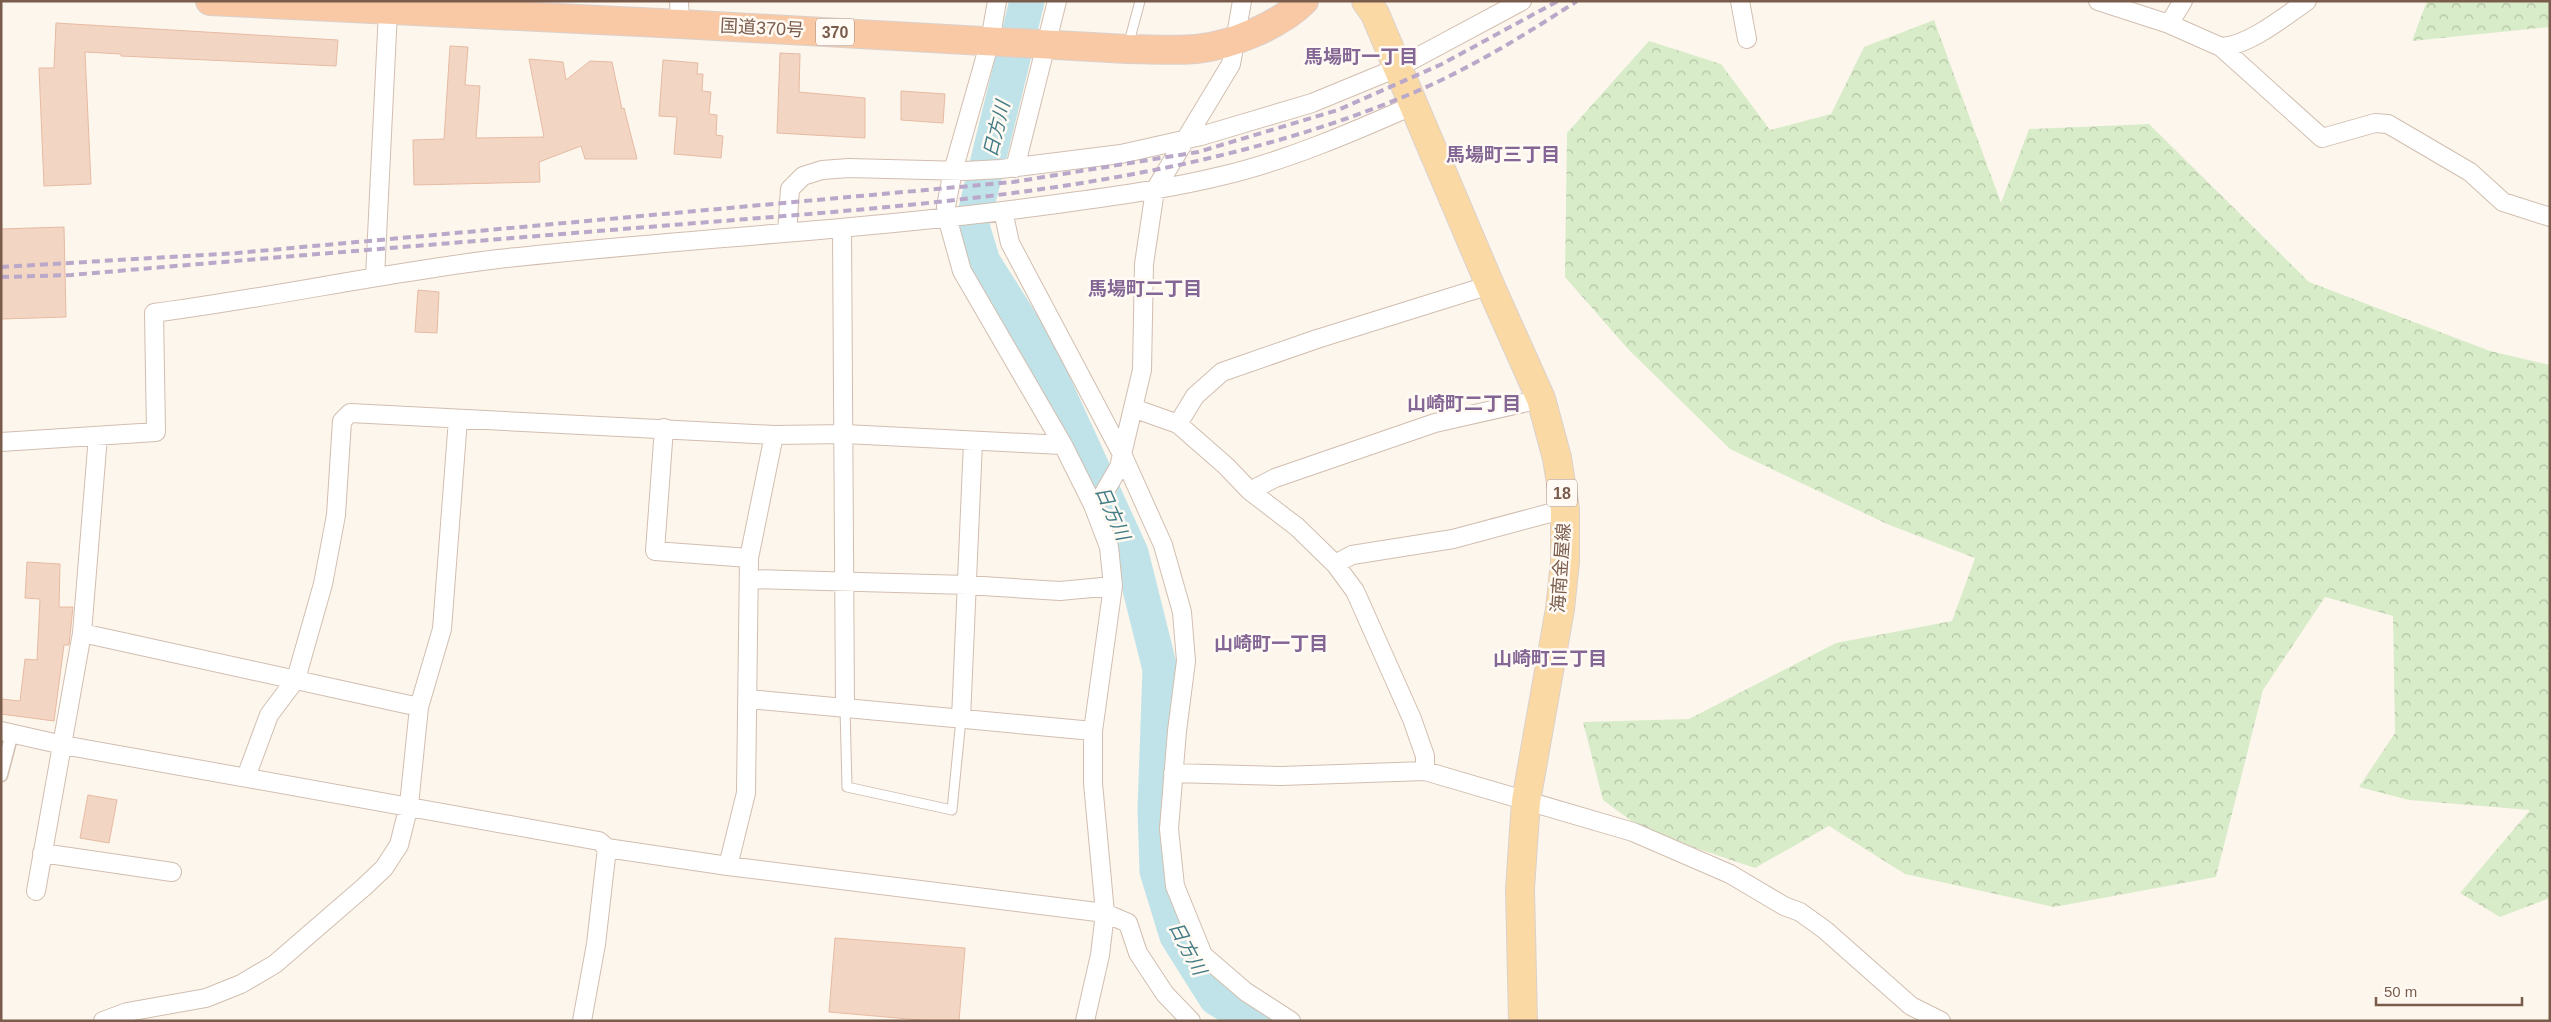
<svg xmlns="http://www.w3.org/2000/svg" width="2551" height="1022" font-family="Helvetica,'Noto Sans JP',sans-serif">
  <defs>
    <pattern id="forest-crowns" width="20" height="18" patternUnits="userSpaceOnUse" patternTransform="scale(1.25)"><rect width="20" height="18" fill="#d8ecc9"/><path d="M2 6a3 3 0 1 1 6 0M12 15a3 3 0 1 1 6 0" fill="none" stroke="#b4c2a5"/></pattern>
  </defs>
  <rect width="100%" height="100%" fill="#fdf6ec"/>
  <path fill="url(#forest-crowns)" d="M2427,1H2550V27L2412,41Z
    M1934,20L2001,203L2029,129L2149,124L2309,282L2490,351L2550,365V898L2500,917L2460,893L2530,810L2409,800L2359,787L2395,733L2393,616L2325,597L2263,690L2216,877L2054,907L1905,874L1829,826L1755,868L1645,831L1603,800L1583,722L1689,719L1836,643L1952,621L1975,558L1887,524L1730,449L1628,349L1565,277L1567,133L1649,41L1721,64L1770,130L1831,114L1864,47Z"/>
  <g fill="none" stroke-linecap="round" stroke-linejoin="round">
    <path stroke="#bfe3e8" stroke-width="35" d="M1027,1L972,226L983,262L1038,349L1131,553L1160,669L1155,810L1157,871L1177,936L1216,998L1254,1021"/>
  </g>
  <path fill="#f3d5c3" stroke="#e6bba3" d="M56,23L338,40L336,66L121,56V54L85,52L91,184L44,186L39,68H54Z
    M450,46L468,47L465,85L480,86L476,138L544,137L529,59L563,62L566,80L590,61L612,62L622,109L624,108L637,159H585L581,146L539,162L540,182L414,185L413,140L444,139Z
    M780,53L800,54L799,92L865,98V138L777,133Z
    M663,60L698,63L697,74H703L702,91L711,92L709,114L717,115L716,135L723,136L721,158L674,154L677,117L659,116Z
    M901,91L945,94L943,123L901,120Z
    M64,227L66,317L1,319V229Z
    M418,290L439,292L437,333L415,332Z
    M27,562L60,564L59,607H73L69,645H64L54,721L1,714V699L20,701L25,659L37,660L40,599L25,598Z
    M88,795L117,800L109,843L80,838Z
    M835,938L965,948L959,1021H932L829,1012Z"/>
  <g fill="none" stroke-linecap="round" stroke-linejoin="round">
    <g stroke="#d1beb0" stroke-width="11">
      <path id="service" d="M1128,46L1140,1
        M845,708L847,787L952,810L961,719"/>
    </g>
    <g stroke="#d1beb0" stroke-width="15">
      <path id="pedestrian" d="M1,775L12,733"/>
    </g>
    <g stroke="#d1beb0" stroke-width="20">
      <path id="minor" d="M679,1L680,24
        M997,1L990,41L953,171L946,206L947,217L962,271L1063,445
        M1740,1L1747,39
        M2098,1L2169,24L2183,1
        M2169,24L2221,47L2322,138L2375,123L2388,124L2470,172L2503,202L2550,217
        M2221,47C2248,46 2284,17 2307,1
        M1015,168L1057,1
        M1003,211L1010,243L1123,456L1163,545L1182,612L1186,661L1177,731L1169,829L1175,886L1203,955L1246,992L1291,1021
        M842,228L845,708
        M787,233L790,189L803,176L822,170L849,168L965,171L1001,169L1121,154L1201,136L1312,103L1397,68L1522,1
        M375,277L388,11
        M1133,408L1178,424L1226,466L1250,491L1297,527L1335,564L1355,591L1412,719L1425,756V771
        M1178,424L1195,396L1222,372L1317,339L1490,285
        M664,428L655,551L749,558
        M1,442L156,432L154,313C269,298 383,273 498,259C681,239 866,230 1049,205C1106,197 1164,190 1221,176C1286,161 1353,132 1414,105
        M1250,491L1275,478L1435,423L1541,399
        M1093,505L1101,498L1119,467L1142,370L1144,264L1155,190L1231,64L1242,1
        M1335,564L1352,555L1453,539L1565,509
        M749,579L967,585L1060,591L1113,586
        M82,633L419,707
        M749,699L1093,731
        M961,719L973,442
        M1,731L63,745L599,841L607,848L728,866L1105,913L1128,923L1138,953L1165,994L1191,1021
        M1173,773L1281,776L1425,771L1633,832L1730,874L1784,906L1800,912L1825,930L1911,1006L1941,1021
        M246,777L269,715L296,679L323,584L336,515L342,421L350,413L774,435L845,434L1063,445L1093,505L1109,547L1113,586L1093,731V783L1105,913L1100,955L1085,1021
        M42,853L172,872
        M728,866L746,793L749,558L774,435
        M36,891L82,633L98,436
        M103,1021L127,1012L206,998L241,984L275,964L364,887L384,868L399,845L409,805L419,707L442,629L458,419
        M582,1021L596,944L607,848"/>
    </g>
    <g stroke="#dad1cd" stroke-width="30">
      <path id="primary" d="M1366,1L1375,14L1490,285L1541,399L1557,458L1565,509V562L1560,609L1526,801L1520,889L1523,1021"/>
    </g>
    <g stroke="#dad1cd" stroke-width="30">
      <path id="trunk" d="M210,1L680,24L1127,49C1150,49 1173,51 1196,49C1230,46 1280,25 1304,1"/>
    </g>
    <use href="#service" stroke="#fff" stroke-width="9"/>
    <use href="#pedestrian" stroke="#fff" stroke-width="12"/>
    <use href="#minor" stroke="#fff" stroke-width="18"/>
    <use href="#primary" stroke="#fbd9a5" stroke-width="28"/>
    <use href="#trunk" stroke="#f9c8a4" stroke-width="28"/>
    <path stroke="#b9a8c9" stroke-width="4" stroke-dasharray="8 5" stroke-linecap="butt" d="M1,267L237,253L1013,182L1198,152L1338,110L1442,64L1558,1
      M1,277L71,275C267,258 463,242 660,226C914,205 1185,192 1422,89C1476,65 1528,33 1577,1"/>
  </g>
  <g text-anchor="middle" stroke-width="5" stroke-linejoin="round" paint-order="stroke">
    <g fill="#fffaf3" stroke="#a28b7f" stroke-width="1">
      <rect x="816" y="18.5" width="38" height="27" rx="4"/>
      <rect x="1547" y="479.5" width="30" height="27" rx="4"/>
    </g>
    <g font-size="16" font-weight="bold" fill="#7a5c4d">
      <text x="835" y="38">370</text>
      <text x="1562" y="499">18</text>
    </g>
    <g font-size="18" fill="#7a5c4d" stroke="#fffaf3">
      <text transform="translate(762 28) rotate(3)" y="6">国道370号</text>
      <text transform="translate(1561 568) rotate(-86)" y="6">海南金屋線</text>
    </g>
    <g font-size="19" font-weight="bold" fill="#846695" stroke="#fffaf3">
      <text x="1361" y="63">馬場町一丁目</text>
      <text x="1503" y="161">馬場町三丁目</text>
      <text x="1145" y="295">馬場町二丁目</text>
      <text x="1464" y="410">山崎町二丁目</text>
      <text x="1271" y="650">山崎町一丁目</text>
      <text x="1550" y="665">山崎町三丁目</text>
    </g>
    <g font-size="19" font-style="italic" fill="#437c86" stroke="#fffaf3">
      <text transform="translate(996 129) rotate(-76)" y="7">日方川</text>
      <text transform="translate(1113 513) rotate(66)" y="7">日方川</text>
      <text transform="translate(1188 948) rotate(62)" y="7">日方川</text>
    </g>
  </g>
  <rect width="2551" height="1022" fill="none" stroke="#7a5c4d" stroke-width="5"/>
  <path d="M2376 997v8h146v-8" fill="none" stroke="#7a5c4d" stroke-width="2.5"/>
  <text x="2384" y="997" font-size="15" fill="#7a5c4d" stroke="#fffaf3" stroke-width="4" paint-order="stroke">50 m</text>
</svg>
